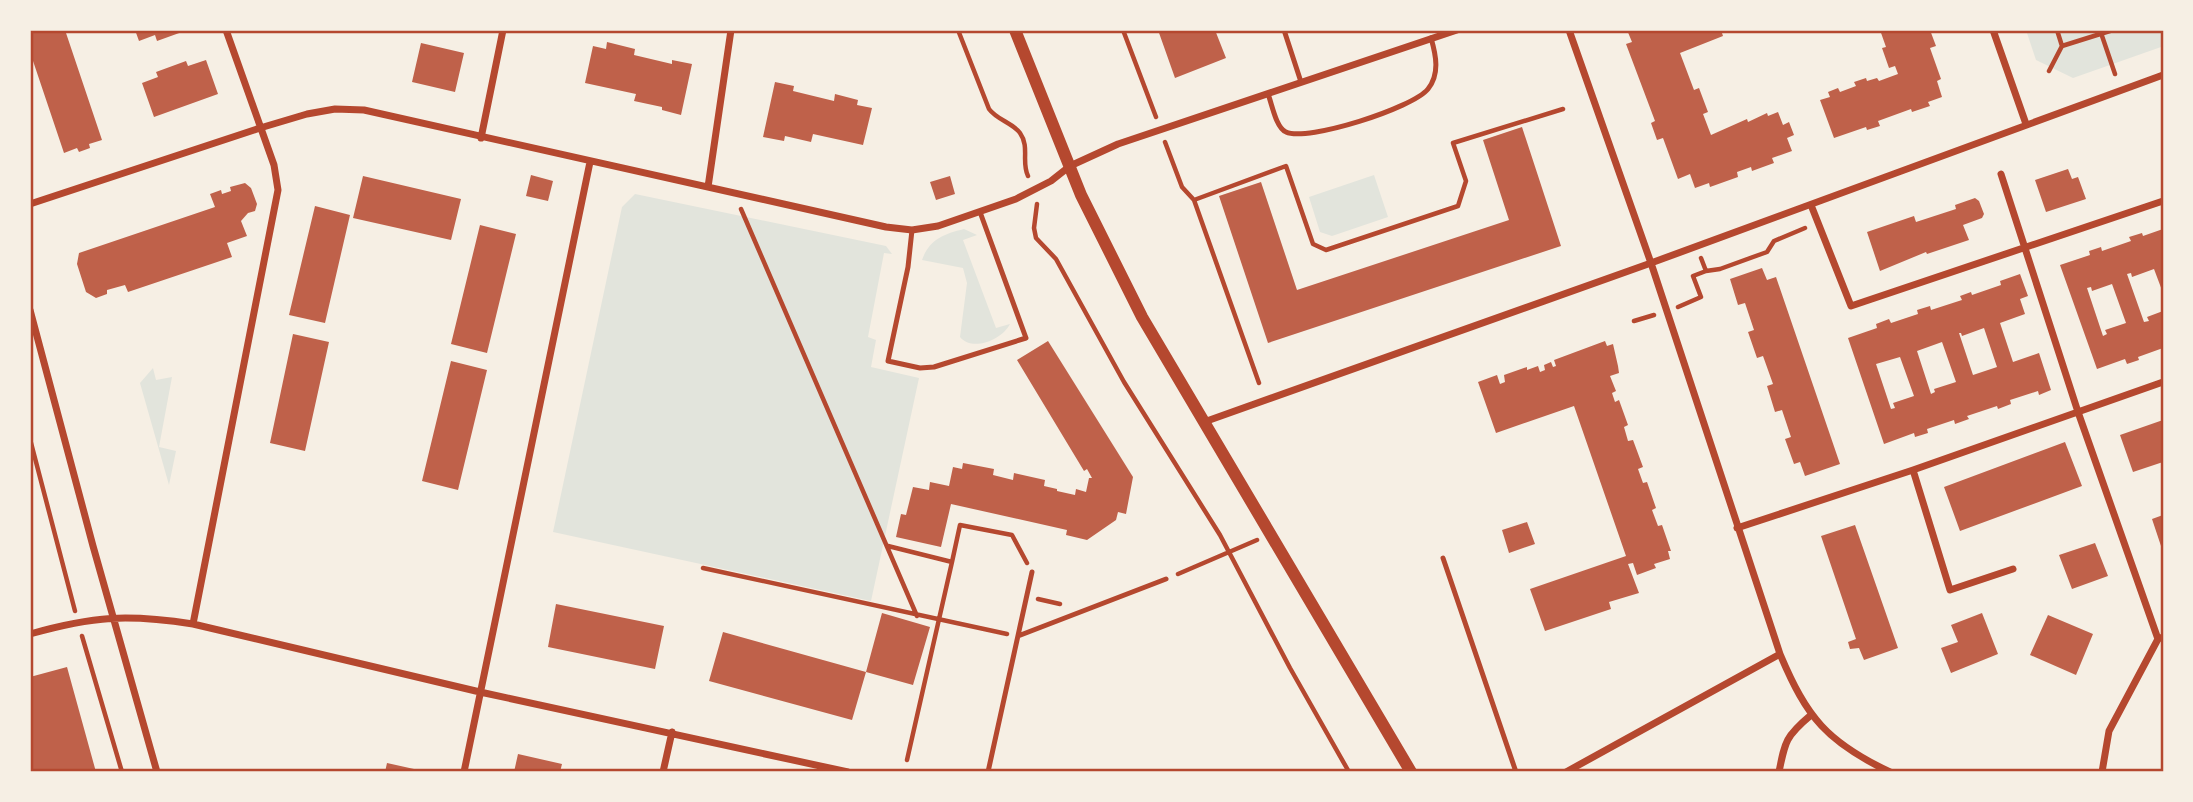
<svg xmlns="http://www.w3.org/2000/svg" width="2193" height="802" font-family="'Golos Text',sans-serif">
  <rect width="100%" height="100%" fill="#f6efe4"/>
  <path fill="#e2e4dc" d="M2026,30H2163L2161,47L2073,78L2036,60Z
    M1374,175L1388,217L1332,236L1320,232L1309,197Z
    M635,194L886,246L892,254L884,253L868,337L876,340L871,367L919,378L871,601L553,532L622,207Z
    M964,229L977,235L963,240L996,328L1010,324C1002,340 972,352 960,337L967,283L963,268L922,260C929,240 943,234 964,229Z
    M153,368L156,380L172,377L159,447L176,451L169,485L140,383Z"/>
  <path fill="#bf614a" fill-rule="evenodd" d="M30,30H65L102,140L89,144L90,148L79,152L77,148L64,153L30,52Z
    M135,30H181L182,32L157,41L155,35L139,41Z
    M1158,30H1215L1226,58L1175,78Z
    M1627,30H1721L1723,36L1680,53L1694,90L1699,88L1708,112L1703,114L1711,135L1747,119L1748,122L1767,113L1768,116L1778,112L1783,125L1789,122L1794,135L1787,138L1792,151L1772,158L1774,163L1752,171L1751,167L1737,172L1738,177L1710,187L1709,183L1695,188L1690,174L1678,179L1663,138L1657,140L1651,123L1655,121L1626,44L1632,42Z
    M1880,30H1930L1936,46L1930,48L1941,79L1937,81L1942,97L1928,102L1930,106L1912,112L1911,109L1878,121L1880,126L1867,130L1866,127L1834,138L1820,100L1830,97L1828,92L1838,88L1840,92L1856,86L1854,82L1866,78L1867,81L1877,78L1879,81L1898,74L1895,66L1889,68L1882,48L1886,47Z
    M607,42L635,49L634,55L672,64V60L692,64L681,115L662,110V107L634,101L636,94L585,83L593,46L606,49Z
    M421,43L464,53L455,92L412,82Z
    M206,60L218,94L154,117L142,83L158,77L156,72L186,61L188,66Z
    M775,82L794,86L793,91L834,101L835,94L858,100L857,105L872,108L863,145L813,134L811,142L785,136L784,141L763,137Z
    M1522,127L1561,246L1268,343L1219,196L1261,182L1297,290L1509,220L1483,140Z
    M2068,169L2072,179L2078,177L2086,199L2046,212L2035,180Z
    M531,175L553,181L548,201L526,196Z
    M363,176L461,199L451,240L353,218Z
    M950,176L955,194L936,200L930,182Z
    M245,183L251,188L257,204L255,211L248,213L241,221L247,236L227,243L232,257L128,292L125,285L107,290V294L96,298L86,292L77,264L79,253L215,207L210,194L221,190L222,194L231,191L230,187Z
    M1975,198L1979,201L1984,214L1982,218L1963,225L1969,240L1927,254L1926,252L1880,271L1867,232L1914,216L1916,222L1956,209L1955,205Z
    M315,206L350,215L325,323L289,315Z
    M480,225L516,234L487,353L451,344Z
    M2163,229V293L2154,269L2132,277L2131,273L2127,274L2144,322L2149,321L2147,317L2163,311V348L2138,357L2139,360L2127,364L2125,359L2097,369L2060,265L2090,255L2089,251L2101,247L2102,251L2131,241L2129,237L2142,233L2143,236ZM2112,284L2126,323L2105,330L2107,334L2103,336L2087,288L2091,287L2092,291Z
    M1762,268L1767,280L1776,277L1840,464L1805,476L1800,462L1794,464L1785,439L1791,437L1782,410L1775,412L1767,386L1773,384L1763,356L1757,358L1748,332L1754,330L1745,303L1738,305L1730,279Z
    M2020,274L2028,296L2020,299L2025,314L2000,323L2013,362L2039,353L2051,390L2039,395L2038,391L2010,400L2011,404L1998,409L1997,406L1967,416L1969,419L1955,424L1954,420L1927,429L1928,433L1915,437L1914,433L1884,444L1848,338L1877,328L1876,324L1889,319L1891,323L1918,314L1917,310L1930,306L1931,310L1962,300L1960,296L1971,292L1972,295L2001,285L2000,281ZM1984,328L1997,367L1973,375L1959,333H1961L1962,336ZM1942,342L1956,382L1934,389L1935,392L1931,394L1917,351ZM1900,357L1914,396L1893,403L1895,408L1891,409L1876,364Z
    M293,334L329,342L305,451L270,443Z
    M1048,341L1133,477L1126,514L1118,512L1116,520L1087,540L1066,535L1067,530L951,504L941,547L896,537L901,514L906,515L913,487L929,490L930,482L949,486L953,467L962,469L963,463L994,469L993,475L1013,480L1014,473L1045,480L1044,486L1057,489V491L1075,495L1076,489L1086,492L1089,478H1092L1087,469L1084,471L1017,360Z
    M1605,341L1607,346L1613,344L1618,366L1619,373L1610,376L1616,391L1612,393L1615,402L1619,400L1628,425L1624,427L1628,441L1633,440L1643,467L1638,469L1643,483L1647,482L1656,508L1652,510L1658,526L1662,525L1671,551H1668L1670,559L1654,564L1656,568L1637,575L1633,563L1628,564L1639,593L1609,602L1611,609L1545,631L1530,589L1626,556L1574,406L1496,433L1478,382L1497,375L1500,384L1505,382L1504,375L1527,367V370L1538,366L1540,372L1545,370L1544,365L1551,362L1553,367L1556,366L1554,360Z
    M451,361L487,370L458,490L422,481Z
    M2163,420V462L2133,472L2120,435Z
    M2065,442L2082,486L1960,531L1944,487Z
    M2163,515V552L2152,519Z
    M1527,522L1535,544L1509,553L1502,530Z
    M1855,525L1898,648L1864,660L1859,648L1850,649L1848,642L1856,639L1821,536Z
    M2095,543L2108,576L2072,589L2059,555Z
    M556,604L664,626L655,669L548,647Z
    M882,613L930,627L913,685L866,672Z
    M1982,613L1998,654L1951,673L1941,648L1958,642L1951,625Z
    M2048,615L2093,634L2076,675L2030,655Z
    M723,632L866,672L852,720L709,681Z
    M67,667L96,772H30V677Z
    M518,754L562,764L560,772H514Z
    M387,763L423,771V772H385Z"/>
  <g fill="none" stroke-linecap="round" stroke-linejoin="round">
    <path stroke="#b5482f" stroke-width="4.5" d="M958,30L989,109C997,120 1013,123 1020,133C1030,147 1021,162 1028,176
      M1123,30L1156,117
      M2100,30L2115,74
      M2161,30L2163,31
      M2062,46L2113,30
      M2049,71L2062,46L2057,30
      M1165,142L1182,187L1194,200L1259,383
      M1194,200L1286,166L1313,244L1326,250L1458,206L1466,181L1453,143L1563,109
      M1037,204L1034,228L1036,238L1056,259L1124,382L1220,535L1290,668L1349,772
      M741,209L917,616
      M1706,271L1720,269L1767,252L1774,241L1805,228
      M1678,307L1701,297L1693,276L1706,271L1701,258
      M1634,321L1654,315
      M30,439L75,611
      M888,546L952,562L907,760
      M952,562L960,525L1012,535L1027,563
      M703,568L1007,634
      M1178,574L1257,540
      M1038,599L1060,604
      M82,636L122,772"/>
    <path stroke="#b5482f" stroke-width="5" d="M1284,30L1301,82
      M1268,94C1272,104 1276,128 1286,132C1307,142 1413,108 1428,89C1440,74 1436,55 1431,38
      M912,230L908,267L888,361L920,368L934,367L1026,338L980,212
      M1443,558L1516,772
      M1018,636L1166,579
      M988,772L1032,572"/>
    <path stroke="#b5482f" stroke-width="7" d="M1569,30L1651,263L1780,654
      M1993,30L2026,124
      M481,138L503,30
      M2001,174L2078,412L2158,639
      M708,187L731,30
      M30,204L260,128L307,114L335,109L364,110L886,227L912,230L938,226L1016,199L1051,181L1070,166L1118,144L1457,30
      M1811,205L1851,306L2163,201
      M30,310L93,546L157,772
      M1204,422L1651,263L2163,75
      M1913,470L1950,590L2013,569
      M1737,528L1913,470L2163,382
      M193,624L278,190L274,165L226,30
      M30,634C94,616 127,614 193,624L480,692L848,772
      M464,772L590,162
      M663,772L672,732
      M1566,772L1780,654C1807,718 1827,742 1890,772
      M1779,772C1785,741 1786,736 1811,715
      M2102,772L2109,731L2158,639L2163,637"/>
    <path stroke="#b5482f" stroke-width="12" d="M1015,30L1081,195L1142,317L1411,772"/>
  </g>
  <rect width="2193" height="802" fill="none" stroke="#f6efe4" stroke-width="63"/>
  <rect x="32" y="32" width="2130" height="738" fill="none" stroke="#b5482f" stroke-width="2.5"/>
</svg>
